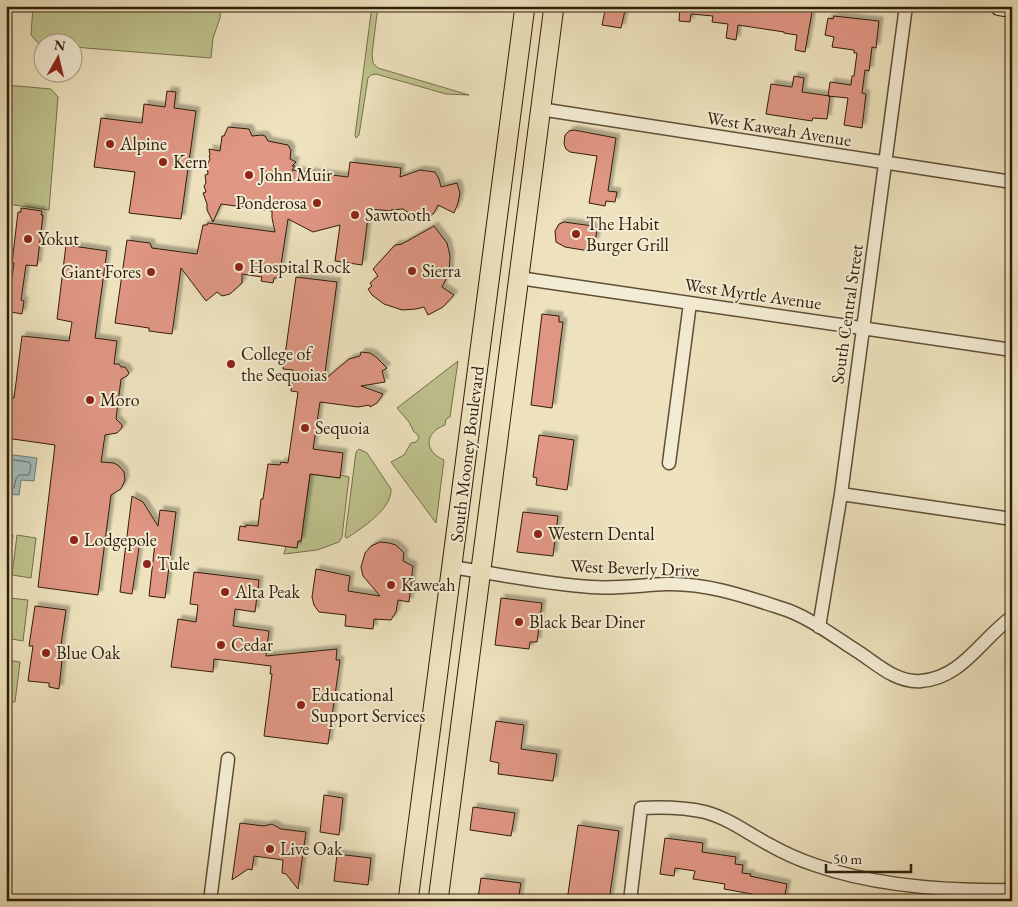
<svg xmlns="http://www.w3.org/2000/svg" width="1018" height="907" font-family="'EB Garamond',serif">
  <defs>
    <filter id="shadow"><feDropShadow dx="4" dy="-4" stdDeviation="1" flood-color="#0004"/></filter>
  </defs>
  <rect width="100%" height="100%" fill="#ede2bd"/>
  <filter id="stains"><feTurbulence type="fractalNoise" baseFrequency=".004" numOctaves="4"/><feColorMatrix values="0 0 0 0 .2 0 0 0 0 .09 0 0 0 0 .02 0 0 0 .5 -.17"/></filter>
  <radialGradient id="worn" r=".72"><stop offset=".6" stop-color="#630" stop-opacity="0"/><stop offset="1" stop-color="#630" stop-opacity=".3"/></radialGradient>
  <path fill="#bec28d" stroke="#77704a" d="M33,6H221L220,18L213,38L211,58L73,47L72,42H42V44H39L31,35Z
    M372,6H378L372,54L373,63L378,68L469,95L446,94L376,74L371,75L368,78L359,135L356,138L355,135Z
    M6,85L51,89L58,97L49,210L14,205L6,202Z
    M458,361L450,417L446,419L445,425C425,432 423,451 444,460L436,523L391,462L404,455L411,443L416,442L419,438L417,434L414,432L409,422L397,408Z
    M359,449L367,453L391,489C392,509 362,528 347,538L345,537L356,452Z
    M310,474L340,478L341,475L349,477L342,537L339,542L317,550L284,554L286,546L297,548L298,541H301Z
    M6,534L13,535L8,575H6Z
    M17,535L36,538L31,578L12,575Z
    M10,598L28,600L23,641L6,638Z
    M6,660L20,662L15,702L6,701Z"/>
  <path fill="#9fbabc" stroke="#737b74" d="M6,454L37,458L34,481L21,480L19,495L6,494Z"/>
  <g fill="none" stroke-linecap="round" stroke-linejoin="round">
    <path stroke="#686c62" stroke-width="1" d="M6,459L29,462L31,465L29,475H19L16,479L14,488L6,489"/>
  </g>
  <path fill="#df9683" stroke="#301d08" filter="url(#shadow)" d="M606,6H626L621,28L602,25Z
    M680,6H771L812,12L805,52L795,50L797,35L784,33V32L738,25L736,40L726,38L728,24L712,22L713,16L691,14L690,22L679,21Z
    M834,16L879,21L876,48L872,47L869,71L865,70L862,93L866,94L862,128L844,125L848,98L828,96L830,82L851,85L852,76H854L857,53H854V50L832,47L834,37L825,35L828,18L833,19Z
    M794,76L804,78L802,92L830,96L827,119L813,118L812,121L766,114L771,84L792,87Z
    M167,91L176,92L174,108L196,111L181,219L129,213L135,172L94,167L101,118L142,123L144,104L165,107Z
    M228,127L249,129L252,136L262,135L265,136L268,141L288,145L291,150L290,159L296,162L292,166H295L292,170L348,177L350,162L401,168L400,177L420,170L435,172L439,179L441,187L457,183L460,193L458,203L454,213L438,205L434,213L428,218L413,216L403,209L391,210V211L369,209L362,265L335,261L340,225L313,232L288,219L279,278H274L273,283L261,281L262,277L242,274V283L230,294L222,296L217,292L206,301L181,268L172,334L149,331V328L115,323L127,240L150,243L152,248L197,254L203,225H207L208,223L275,232L272,218V211L221,204L213,222L207,210V204L203,193L206,192L204,186L206,183L205,175L208,174L207,165L210,159L209,156L210,155L209,149L220,151L222,136H224Z
    M574,130L616,138L608,191L617,192L615,202L606,201L605,206L589,203L597,156L570,152L566,149L564,144L565,135L569,131Z
    M21,208L42,211L41,215H43L37,266L26,265L21,300L24,301L22,314L6,311V298L9,299L14,263H12L18,212H21Z
    M564,222L593,226L592,229L597,230L595,242L590,241L589,251L565,247L556,242L555,231L559,224Z
    M434,226L447,243L450,256L449,273L442,287L454,295L443,307L428,315L424,307L416,309L402,310L384,304L372,295L368,289L372,286L370,283L378,276L373,269L395,245L402,244Z
    M66,245L107,251L95,338L117,341L114,364H119L121,367H125L129,373L127,376L121,379L116,419L122,425V428L117,433L105,435L101,462L114,463L119,466L124,472L125,480L121,489L111,495L98,595L38,587L55,445L6,438V419L10,397L14,398L22,336L69,341L72,322L57,319Z
    M296,277L337,282L324,380L349,359L360,356L361,352L370,353L376,357L387,368L382,371L385,382L361,386L383,394L377,403L370,407L369,405L358,407L320,402L313,449L343,453L340,478L310,474L301,541H298L297,548L238,540L240,526L246,527V525L258,526L261,499H263L268,464L280,465L281,462L288,463L298,392L291,391L293,370L283,369Z
    M542,314L559,316V322H563L552,408L531,405Z
    M539,435L574,440L567,490L536,485L537,478L533,477Z
    M132,496L143,502L158,526L160,510L176,512L165,598L149,596L155,543L140,541L132,594L120,592Z
    M523,512L558,516L553,556L517,552Z
    M380,542L389,543L396,545L404,553L403,561L413,566L409,602L398,600L396,612L391,620L374,619L373,629L345,626L346,615L319,612L314,605L312,597L316,569L350,576L348,591L380,596L363,576L361,567L365,553L371,546Z
    M194,572L259,580L255,612L235,609L233,626L269,631L266,656L337,649L336,660H340L328,744L264,736L272,674H270L271,666L214,659L213,672L171,667L178,619L196,622L198,605L190,604Z
    M501,598L542,603L537,642H530L529,649L495,645Z
    M35,606L66,610L59,659L62,660L59,689L49,687V683L28,681L33,646H29Z
    M496,721L524,725L521,749L557,754L553,781L498,774L499,763L490,761Z
    M324,795L343,798L339,835L320,832Z
    M473,807L515,813L511,836L470,830Z
    M240,823L264,826L272,824L281,829L306,832L298,889L286,874L282,873L283,860L254,856L252,870L248,869L232,880Z
    M578,825L619,831L609,901H567Z
    M665,838L703,843L702,852L736,857L735,864L743,865L742,873L751,874L750,876L787,884L784,900L776,898V901H751L752,894L724,889L725,884L693,879L695,871L675,868L674,876L660,874Z
    M337,854L371,858L368,885L334,881Z
    M481,878L521,883L518,901H497L478,898Z"/>
  <g fill="none" stroke-linecap="round" stroke-linejoin="round">
    <g stroke="#5f4e35" stroke-width="15">
      <path id="minor" d="M540,109L1012,182
        M519,278L1012,350
        M669,463L690,303
        M841,494L1012,519
        M452,567C498,574 545,584 591,587C617,589 641,585 667,584C706,583 744,596 781,608C808,616 836,638 860,653C878,665 897,683 921,681C962,678 981,639 1012,617
        M819,627L841,494L906,6
        M210,901L228,759
        M630,901L641,808C663,807 683,807 705,812C728,818 749,834 770,845C784,853 800,860 815,865C875,886 949,891 1012,890"/>
    </g>
    <g stroke="#301d08" stroke-width="20">
      <path id="secondary" d="M999,6L1012,8"/>
    </g>
    <g stroke="#301d08" stroke-width="21">
      <path id="primary" d="M408,901L525,6
        M438,901L554,6"/>
    </g>
    <use href="#minor" stroke="#f3ecd4" stroke-width="12"/>
    <use href="#secondary" stroke="#f3ecd4" stroke-width="18"/>
    <use href="#primary" stroke="#ede2bd" stroke-width="19"/>
  </g>
  <g fill="#8f2418" stroke="#f3ecd4" stroke-width="2">
    <circle cx="110" cy="144" r="5"/>
    <circle cx="163" cy="162" r="5"/>
    <circle cx="249" cy="175" r="5"/>
    <circle cx="317" cy="203" r="5"/>
    <circle cx="355" cy="215" r="5"/>
    <circle cx="576" cy="234" r="5"/>
    <circle cx="28" cy="239" r="5"/>
    <circle cx="239" cy="267" r="5"/>
    <circle cx="412" cy="271" r="5"/>
    <circle cx="151" cy="272" r="5"/>
    <circle cx="231" cy="364" r="5"/>
    <circle cx="90" cy="400" r="5"/>
    <circle cx="305" cy="428" r="5"/>
    <circle cx="538" cy="534" r="5"/>
    <circle cx="74" cy="540" r="5"/>
    <circle cx="147" cy="564" r="5"/>
    <circle cx="391" cy="585" r="5"/>
    <circle cx="225" cy="592" r="5"/>
    <circle cx="519" cy="622" r="5"/>
    <circle cx="221" cy="645" r="5"/>
    <circle cx="46" cy="653" r="5"/>
    <circle cx="301" cy="705" r="5"/>
    <circle cx="270" cy="849" r="5"/>
  </g>
  <g text-anchor="middle" stroke-width="4" stroke-linejoin="round" paint-order="stroke">
    <g font-size="18" fill="#301d08" stroke="#f3ecd4">
      <text transform="translate(779 129) rotate(9)" y="6">West Kaweah Avenue</text>
      <text transform="translate(753 294) rotate(8)" y="6">West Myrtle Avenue</text>
      <text transform="translate(847 314) rotate(-82)" y="6">South Central Street</text>
      <text transform="translate(467 454) rotate(-83)" y="6">South Mooney Boulevard</text>
      <text transform="translate(635 568) rotate(2)" y="6">West Beverly Drive</text>
    </g>
    <g font-size="18" fill="#301d08" stroke="#f3ecd4" text-anchor="start">
      <text x="120" y="150">Alpine</text>
      <text x="173" y="168">Kern</text>
      <text x="259" y="181">John Muir</text>
      <text x="307" y="209" text-anchor="end">Ponderosa</text>
      <text x="365" y="221">Sawtooth</text>
      <text x="586" y="230">The Habit<tspan x="586" dy="21">Burger Grill</tspan></text>
      <text x="38" y="245">Yokut</text>
      <text x="249" y="273">Hospital Rock</text>
      <text x="422" y="277">Sierra</text>
      <text x="141" y="278" text-anchor="end">Giant Fores</text>
      <text x="241" y="360">College of<tspan x="241" dy="21">the Sequoias</tspan></text>
      <text x="100" y="406">Moro</text>
      <text x="315" y="434">Sequoia</text>
      <text x="548" y="540">Western Dental</text>
      <text x="84" y="546">Lodgepole</text>
      <text x="157" y="570">Tule</text>
      <text x="401" y="591">Kaweah</text>
      <text x="235" y="598">Alta Peak</text>
      <text x="529" y="628">Black Bear Diner</text>
      <text x="231" y="651">Cedar</text>
      <text x="56" y="659">Blue Oak</text>
      <text x="311" y="701">Educational<tspan x="311" dy="21">Support Services</tspan></text>
      <text x="280" y="855">Live Oak</text>
    </g>
  </g>
  <rect width="1018" height="907" fill="none" stroke="#ede2bd" stroke-width="25"/>
  <rect x="8" y="8" width="1003" height="892" fill="none" stroke="#301d08" stroke-width="2.5"/>
  <rect x="12" y="12" width="993" height="882" fill="none" stroke="#301d08"/>
  <g transform="translate(58 58) rotate(8)"><circle r="24" fill="#f3ecd4" stroke="#a59982"/>
  <path d="M0-4L9 19L0 12L-9 19Z" fill="#8f2418"/>
  <text y="-8" font-size="14" font-weight="bold" text-anchor="middle" fill="#301d08">N</text>
  </g>
  <path d="M826 864v8h85v-8" fill="none" stroke="#301d08" stroke-width="2.5"/>
  <text x="833" y="864" font-size="15" fill="#301d08" stroke="#f3ecd4" stroke-width="4" paint-order="stroke">50 m</text>
  <rect width="100%" height="100%" filter="url(#stains)"/>
  <rect width="100%" height="100%" fill="url(#worn)"/>
</svg>
